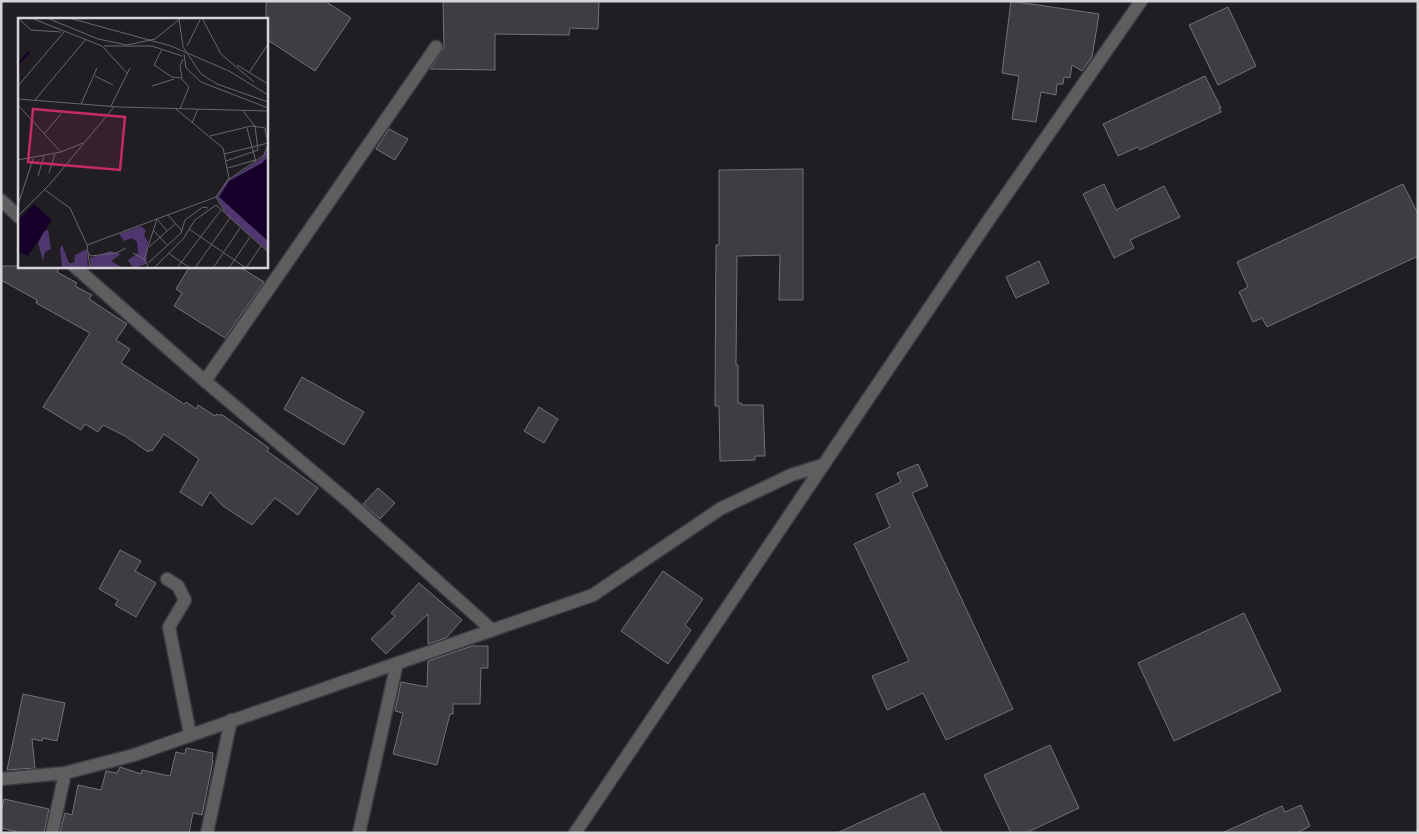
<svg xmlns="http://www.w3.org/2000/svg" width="1419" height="834" font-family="'Playfair Display',serif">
  <rect width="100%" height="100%" fill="#201e23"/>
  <path fill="#3f3c42" stroke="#737177" d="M266,1H325L351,18L315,71L266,39Z
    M443,1H599L598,29L570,28L569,35L495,34V70L430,69L444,48Z
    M1011,1L1099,14L1092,57L1082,71L1072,65L1070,78L1064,77L1063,84H1057L1056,95L1041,92L1036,122L1012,119L1019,76L1002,73Z
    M1228,7L1256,66L1218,85L1189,25Z
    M1205,76L1221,108H1219L1221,112L1140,150L1138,147L1118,156L1103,124Z
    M389,129L408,139L395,160L376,149Z
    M803,169V300H779L780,255L737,256L736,365H738V403H741L742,405H763L765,456H755V460L720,461L719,406H715L716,245H719V170Z
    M1104,184L1116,210L1164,186L1180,217L1130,240L1134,248L1114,258L1083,194Z
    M1403,184L1418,214V256L1267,327L1262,318L1253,322L1239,292L1248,287L1237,262Z
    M1039,261L1049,283L1016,298L1006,277Z
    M1,266H60L57,272L77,283L75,286L92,295L89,299L127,324L116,340L130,349L121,363L184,404L186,402L196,409L198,405L215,416L217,414L220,416L221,414L269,448L267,451L318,488L298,515L275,498L252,525L223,506L210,492L202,506L180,492L199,459L164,434L152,451L149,450L148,452L125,436L103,425L98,432L85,424L81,430L43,407L90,333L36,303L37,300L1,280Z
    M190,266H238L264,282L225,338L174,306L182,293L176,289Z
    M302,377L364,412L344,445L284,409Z
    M539,407L558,419L544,443L524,431Z
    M918,464L928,486L912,493L1013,709L946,740L923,693L887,710L872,676L909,661L854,544L890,527L876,494L901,482L897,473Z
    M378,488L395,503L380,519L363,504Z
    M120,550L141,561L135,571L156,583L136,617L115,605L118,600L99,589Z
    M663,571L703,599L685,625L691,630L668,664L621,631Z
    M419,583L462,620L446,638L428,644V614L386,654L371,639L395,616L391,613Z
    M1244,613L1281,691L1174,741L1138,663Z
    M472,646H488V668H481L480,704H453V714H450L437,765L393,754L403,713L395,711L401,682L427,687L428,661Z
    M23,694L65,703L57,741L43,738L42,741L32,739L35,768L7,770Z
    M1050,745L1079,808L1026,833H1011L984,775Z
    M186,748L213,753L212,760L213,761L202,815L193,813L189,833H60L65,813L72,815L78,785L101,790L106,771L117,773L120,767L141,774L142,770L170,776L176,752L185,754Z
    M924,793L942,833H837Z
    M4,799L49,809L44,833H21L1,828V812Z
    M1301,805L1310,826L1297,833H1222L1282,806L1285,812Z"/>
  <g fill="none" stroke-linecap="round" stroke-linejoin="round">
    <g stroke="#3d3b40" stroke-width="15">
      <path id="minor" d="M1,200L19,217
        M74,266L205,381L349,502L492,630
        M205,381L436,47
        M167,579L178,586L185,600L169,627L190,734
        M1,779L65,773L134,755L593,595L720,509L791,475L823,465
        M52,833L65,773
        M207,833L231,720
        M359,833L397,663
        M575,833L990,218L1141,1"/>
    </g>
    <use href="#minor" stroke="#5e5d5f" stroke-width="12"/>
  </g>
  <g transform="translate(18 18)">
    <rect width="250" height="250" fill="#201e23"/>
    <path d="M250,128V233L210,198L199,179L208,164L244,140ZM123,208L128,212L126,217L130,224L128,246L115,250L110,242L120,235L119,224L114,220L106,223L101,216ZM30,212L33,231L27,234L25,243L20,225L26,213ZM44,227L51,245H56L57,237L69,231L70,250L44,249L42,230ZM92,233L103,236L93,243L105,250H73L72,240Z" fill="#513770"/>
    <path d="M250,139V223L201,179L211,163L244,145ZM16,186L34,202L10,238L0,234V202Z" fill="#16002a"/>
    <path fill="none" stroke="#16002a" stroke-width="2.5" d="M0,56L1,45L11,34"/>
    <path fill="none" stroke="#68676b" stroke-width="1" d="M0,0L13,12L43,14M13,0L84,28L109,55M29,0L80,21L109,27L137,21L163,0M51,0L153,28L211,53L250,77M76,0H115M184,0L203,36L236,64M161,1L165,29L183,56L199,66L250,84M86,28H134L164,38M169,28L182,2M144,31L136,47L154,59L163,60L171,69L162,91M166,36L168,50L183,64L250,90M219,47L250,66M231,55L250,26M77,58L95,67M164,60L162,48L165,41M0,68L46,14M134,68L156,61M0,81L101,89L250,93M17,82L68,21M63,86L79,50M0,87L43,134M93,88L112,50M174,105L180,91M229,110L238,144M26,116L43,96M192,118L233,108L247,110L250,126L246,137L210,162M206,136L250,125M0,142L43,134L65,125M208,143L240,132L237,108L225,93M210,150L237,142M31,155L37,136M20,158L26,138M27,172L52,190L69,227L72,250M198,179L207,194M0,187L15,141M150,197L164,213M0,198L32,166L96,89M171,211L228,250M136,213L149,227M69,227L198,179L204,170L211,160L205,130L158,91M131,229L157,206M70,235L73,238L98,235L108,230M115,235L126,241L131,250M150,235L172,250M126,241L139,201L149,213M130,245L163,215L167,202L185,189L190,190M136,250L165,221L177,202L198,187L250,234M159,250L203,192M177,250L212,200M195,250L222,210M211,250L232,219M228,250L243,228"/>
    <path fill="#c42b67" fill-opacity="0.15" stroke="#c42b67" stroke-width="2.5" d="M15,91L107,99L102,152L10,144Z"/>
    <rect width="250" height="250" fill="none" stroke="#d5d4d7" stroke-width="2.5"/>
  </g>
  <rect width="1419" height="834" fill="none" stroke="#d5d4d7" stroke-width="5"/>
</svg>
